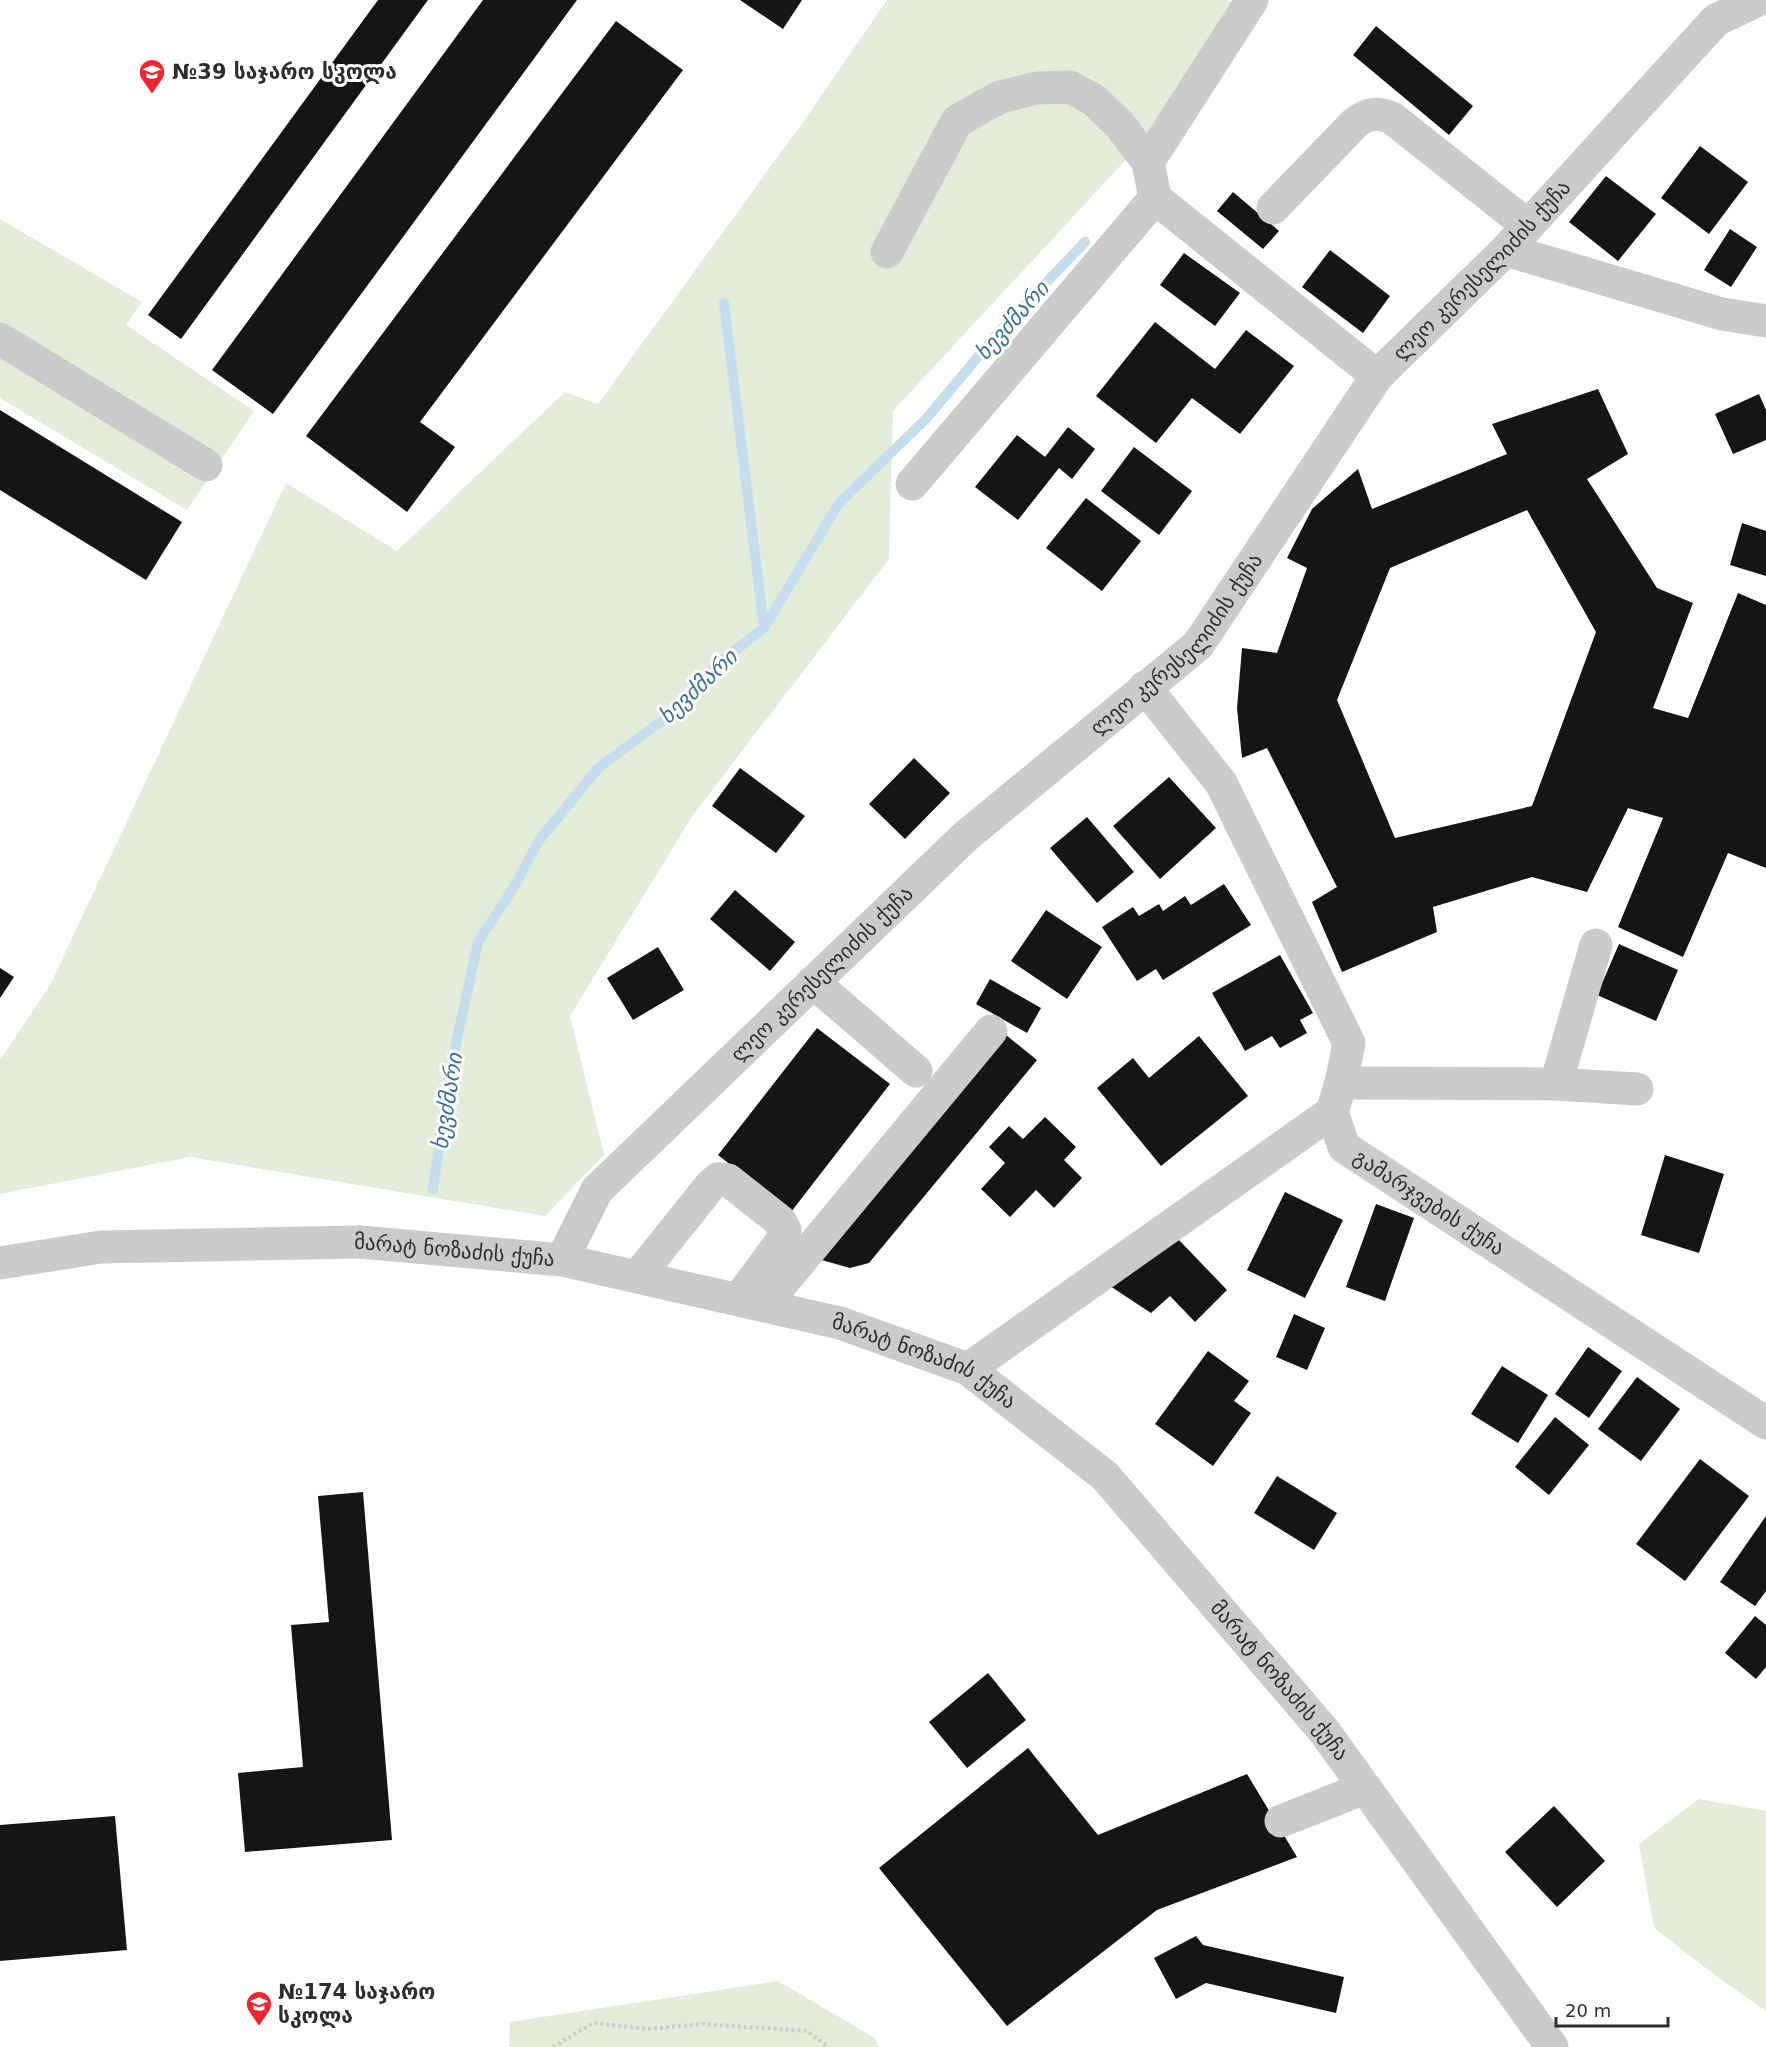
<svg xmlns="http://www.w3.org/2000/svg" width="1766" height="2047" font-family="'DejaVu Sans','Noto Sans Georgian',sans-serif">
  <rect width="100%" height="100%" fill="#fff"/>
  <path fill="#e4ecda" d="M887,0H1227L1260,15L893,411L889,559L693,815L570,1016L604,1155L545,1216L190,1157L0,1194V1060L50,985L286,483L397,551L565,392L598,404L808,115Z
    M0,219L142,302L126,325L254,411L187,510L0,398Z
    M1699,1799L1766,1811V2011L1719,1978L1654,1928L1639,1844Z
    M778,1981L875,2038L878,2047H509L510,2022Z"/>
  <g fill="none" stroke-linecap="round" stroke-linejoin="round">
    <path stroke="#c5dded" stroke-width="10" d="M724,303L764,628
      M433,1189L448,1081L478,942L514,887L538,842L599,767L674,712L714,667L764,628L839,503L926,419L997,334L1085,242"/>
  </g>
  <path fill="#151515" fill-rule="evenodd" d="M378,0H428L181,339L148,315Z
    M483,0H577L273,414L212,370Z
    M740,0H802L783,29Z
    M616,21L683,70L420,422L455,447L407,512L306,436Z
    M1376,26L1473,106L1449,135L1353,55Z
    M1700,146L1748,182L1709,234L1661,198Z
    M1606,176L1656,214L1618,261L1569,222Z
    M1233,192L1279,231L1263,249L1217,211Z
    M1730,229L1757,247L1731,287L1704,270Z
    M1330,250L1390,296L1363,333L1302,287Z
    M1184,253L1240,293L1215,326L1160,285Z
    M1155,322L1215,369L1246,330L1294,366L1240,434L1192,398L1156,443L1096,396Z
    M1598,389L1628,454L1587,479L1657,588L1693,603L1653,708L1688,718L1738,593L1766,605V868L1728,853L1683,957L1618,927L1663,818L1628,808L1587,892L1532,877L1433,907L1437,932L1342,972L1312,902L1337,887L1267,748L1242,758L1237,708L1242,648L1277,653L1307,568L1287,558L1312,509L1358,469L1372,509L1507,454L1492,424ZM1527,510L1596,632L1532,806L1395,838L1337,700L1390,568Z
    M1759,394L1766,410V440L1733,454L1715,414Z
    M0,410L182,522L146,580L0,490Z
    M1068,427L1095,449L1072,479L1059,468L1018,520L975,487L1017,435L1045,457Z
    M1134,447L1192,491L1159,535L1101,491Z
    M1086,498L1141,541L1102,591L1046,548Z
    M1742,523L1766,531V576L1730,565Z
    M914,758L950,793L905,839L869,804Z
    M740,768L805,816L776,853L712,806Z
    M1169,777L1216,828L1160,879L1113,826Z
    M1087,817L1134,872L1097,903L1050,848Z
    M1224,884L1251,925L1163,980L1156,969L1137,981L1102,927L1133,907L1139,916L1159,904L1163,911L1185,896L1191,905Z
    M735,890L795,942L770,971L710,919Z
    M1046,910L1102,947L1067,999L1011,961Z
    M1619,944L1678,970L1656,1021L1597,995Z
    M658,947L684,990L633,1020L607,978Z
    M1280,955L1313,1013L1300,1020L1307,1033L1280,1048L1272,1036L1245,1051L1212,993Z
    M0,968L14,977L0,998Z
    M990,979L1041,1008L1027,1033L976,1004Z
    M817,1028L890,1084L791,1212L718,1155Z
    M1006,1035L1037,1060L869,1263L850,1268L811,1257Z
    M1199,1036L1248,1096L1161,1166L1097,1088L1133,1058L1149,1078Z
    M1045,1117L1076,1147L1064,1160L1082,1178L1054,1208L1036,1190L1010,1217L981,1189L1005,1163L989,1147L1009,1126L1023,1139Z
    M1665,1155L1724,1174L1699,1253L1641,1235Z
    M1285,1192L1343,1220L1305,1298L1247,1270Z
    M1376,1204L1414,1218L1385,1301L1346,1287Z
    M1179,1240L1227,1290L1195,1322L1170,1296L1151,1313L1110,1286Z
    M1294,1314L1325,1328L1307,1370L1276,1357Z
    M1588,1347L1622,1371L1589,1418L1555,1394Z
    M1208,1351L1249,1381L1234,1401L1251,1413L1213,1466L1155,1424Z
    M1502,1366L1548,1395L1518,1443L1471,1414Z
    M1637,1377L1680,1409L1641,1461L1598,1429Z
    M1555,1417L1589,1445L1549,1495L1515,1467Z
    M1700,1459L1749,1496L1685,1581L1636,1544Z
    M1277,1476L1337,1513L1314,1550L1254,1513Z
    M363,1492L392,1840L245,1852L238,1773L303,1767L291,1625L329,1622L318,1496Z
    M1766,1516V1591L1755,1606L1720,1582Z
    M1755,1616L1766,1625V1667L1756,1679L1725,1653Z
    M988,1673L1026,1720L967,1768L929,1722Z
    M1028,1748L1098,1835L1247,1774L1297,1857L1157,1910L1007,2026L879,1868Z
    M1554,1806L1605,1861L1557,1907L1505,1852Z
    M115,1816L127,1950L0,1961V1825Z
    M1196,1936L1203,1945L1344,1977L1336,2013L1206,1983L1176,1999L1154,1958Z"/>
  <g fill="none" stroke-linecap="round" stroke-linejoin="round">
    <path stroke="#cbcbcb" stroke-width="4" stroke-dasharray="3 3" stroke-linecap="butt" d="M553,2047L593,2023L648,2029L703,2024L807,2031L829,2047"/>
    <g stroke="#cbcbcb" stroke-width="33">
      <path d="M1252,0L1148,162L1155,198L1377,376"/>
      <path d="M1273,208L1355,123C1368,113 1376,112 1392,118L1527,225"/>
      <path d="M1506,250L1722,314L1766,321"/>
      <path d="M887,252L957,121L1000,97L1037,88L1070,87L1094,100L1120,125L1148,162"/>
      <path d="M0,339L206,465"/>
      <path d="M912,484L1155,198"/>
      <path d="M1145,687L1221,783L1349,1043L1341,1083L1332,1112"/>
      <path d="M813,982L916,1071"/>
      <path d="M1341,1083L1556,1084L1637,1089"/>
      <path d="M1556,1084L1596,945"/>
      <path id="s1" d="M562,1260L597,1190L966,836L1198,645L1377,376L1506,250L1716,20L1758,0"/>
      <path id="s2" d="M0,1263L101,1247L360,1242L562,1260L840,1323L968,1369L1105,1476L1324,1731L1552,2047"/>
      <path d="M638,1276L710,1186L718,1179L728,1180L780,1221L785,1230L781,1242L739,1299"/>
      <path d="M764,1305L991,1031"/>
      <path id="s3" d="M968,1369L1332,1112L1344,1147L1766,1423"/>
      <path d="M1281,1821L1365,1788"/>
    </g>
  </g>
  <defs>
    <g id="school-pin" transform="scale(1.35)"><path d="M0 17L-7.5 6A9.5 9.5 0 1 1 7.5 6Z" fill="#f0252f" stroke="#fff"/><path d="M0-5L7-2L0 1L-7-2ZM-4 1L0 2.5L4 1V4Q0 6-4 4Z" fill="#fff"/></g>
  </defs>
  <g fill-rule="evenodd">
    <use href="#school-pin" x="152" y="72"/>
    <use href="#school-pin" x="259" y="2004"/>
  </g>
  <g text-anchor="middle" stroke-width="6" stroke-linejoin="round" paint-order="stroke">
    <g font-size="21" font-weight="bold" fill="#2e2e2e" stroke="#fff" text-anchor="start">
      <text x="172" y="79">№39 საჯარო სკოლა</text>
      <text x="278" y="1999">№174 საჯარო<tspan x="278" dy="24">სკოლა</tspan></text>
    </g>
    <g font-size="21" fill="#2e2e2e" stroke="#fff">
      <text dy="7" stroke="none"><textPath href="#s1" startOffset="1362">ლეო კერესელიძის ქუჩა</textPath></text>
      <text dy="7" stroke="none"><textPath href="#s1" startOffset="876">ლეო კერესელიძის ქუჩა</textPath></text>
      <text dy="7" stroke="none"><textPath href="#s1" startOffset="390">ლეო კერესელიძის ქუჩა</textPath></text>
      <text dy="7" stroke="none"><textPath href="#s3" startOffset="584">გამარჯვების ქუჩა</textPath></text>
      <text dy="7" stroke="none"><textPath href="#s2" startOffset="456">მარატ ნოზაძის ქუჩა</textPath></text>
      <text dy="7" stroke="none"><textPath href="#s2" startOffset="942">მარატ ნოზაძის ქუჩა</textPath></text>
      <text dy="7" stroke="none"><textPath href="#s2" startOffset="1428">მარატ ნოზაძის ქუჩა</textPath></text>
    </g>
    <g font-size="22" font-style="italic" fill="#376e95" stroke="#fff">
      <text transform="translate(1012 320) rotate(-48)" y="8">ხევძმარი</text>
      <text transform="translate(698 686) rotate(-43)" y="8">ხევძმარი</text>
      <text transform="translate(447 1101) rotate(-81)" y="8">ხევძმარი</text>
    </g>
  </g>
  <path d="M1556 2017v9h112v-9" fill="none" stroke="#2e2e2e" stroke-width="3"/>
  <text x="1565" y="2017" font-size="18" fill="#2e2e2e" stroke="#ffffff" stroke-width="4.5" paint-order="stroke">20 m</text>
</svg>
